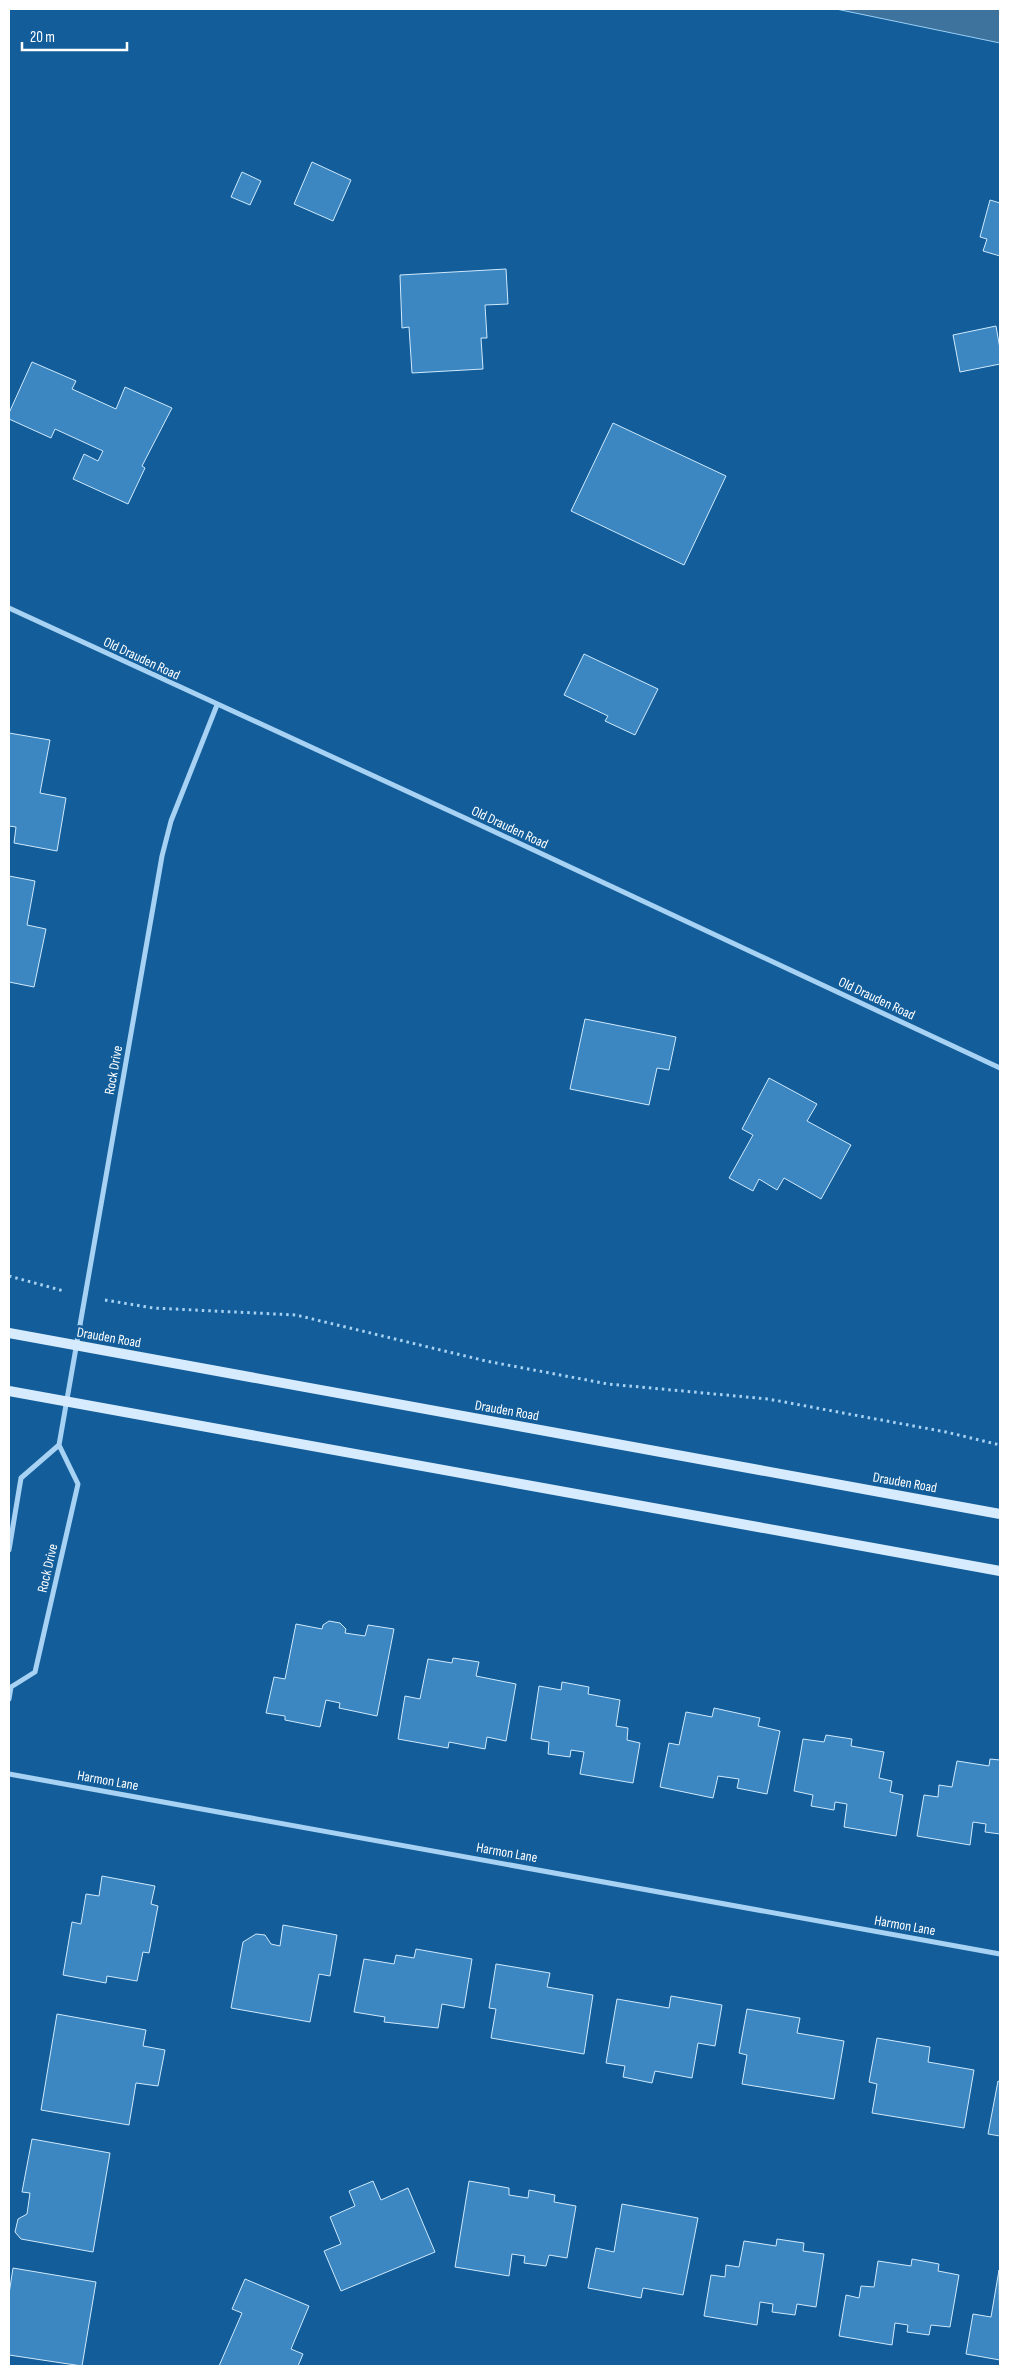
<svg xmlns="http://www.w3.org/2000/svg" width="1009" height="2375" font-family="'Sofia Sans Condensed',sans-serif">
  <rect width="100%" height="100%" fill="#135e9a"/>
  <path fill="#3e739e" stroke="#99cff6" d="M836,9H1000V43Z"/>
  <path fill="#3c87c1" stroke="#cfe9fd" d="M312,162L351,180L333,221L294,204Z
    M242,172L261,181L250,205L231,197Z
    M990,200L1000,203V256L983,251L987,239L980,237Z
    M506,269L508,304L485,305L487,338H481L483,369L412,373L409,327L402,328L400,275Z
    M996,326L1000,349V364L960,372L953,335Z
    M32,362L76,381L72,389L116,409L125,387L172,408L142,466L145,468L128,504L73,479L84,454L98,461L103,451L55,429L51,438L9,419V413Z
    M613,423L726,476L684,565L571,511Z
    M584,654L658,689L635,735L605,721L608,716L564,695Z
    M9,733L50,740L40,793L66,798L57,851L14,843L16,827L9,826Z
    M9,876L35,881L27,925L46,929L34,987L9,982Z
    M585,1019L676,1037L669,1070L657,1068L649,1105L570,1089Z
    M769,1078L817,1104L807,1121L851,1145L821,1199L784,1178L777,1190L759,1179L753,1191L729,1178L753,1135L742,1129Z
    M329,1621L340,1623L346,1629L345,1633L365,1636L368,1625L394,1629L377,1716L339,1708L340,1703L326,1700L320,1727L285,1720V1716L266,1713L274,1677L285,1679L296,1624L322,1629L323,1625Z
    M453,1658L479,1662L476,1676L516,1684L506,1741L487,1737L485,1749L449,1742L448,1748L398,1739L405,1696L420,1699L428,1659L452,1663Z
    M562,1682L589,1687L588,1694L620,1700L616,1726L628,1728L627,1740L640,1743L633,1783L580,1774L584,1752L571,1750L570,1757L548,1754L549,1742L531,1739L539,1686L561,1690Z
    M714,1708L760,1718L758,1726L780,1731L767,1794L737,1788L739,1779L718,1776L713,1798L660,1787L669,1743L679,1745L686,1712L712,1717Z
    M826,1735L852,1739L851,1746L884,1752L879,1778L892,1781L890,1792L903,1795L896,1836L844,1827L847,1804L835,1802L834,1810L811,1806L813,1795L794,1791L803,1739L824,1742Z
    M990,1759L1000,1760V1834L985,1832L986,1824L973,1822L970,1845L917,1836L924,1795L938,1797L939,1785L952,1787L957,1761L989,1766Z
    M102,1876L155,1886L151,1904L158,1906L149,1953L143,1952L137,1981L107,1976L106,1983L63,1975L72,1922L81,1924L86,1894L99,1896Z
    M283,1925L337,1935L330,1976L319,1974L310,2022L231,2008L243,1942L256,1934L265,1935L271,1944L280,1946Z
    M416,1949L472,1959L464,2008L442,2004L438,2028L384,2022L385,2017L354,2012L364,1959L394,1964L396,1955L414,1958Z
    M496,1964L550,1973L547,1987L593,1995L584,2054L491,2038L496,2009L489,2008Z
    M671,1996L722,2005L715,2046L698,2043L692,2078L655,2071L652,2083L623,2077L625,2066L606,2063L617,1999L669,2008Z
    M747,2009L800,2018L797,2033L844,2041L834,2099L742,2084L747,2055L739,2053Z
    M57,2014L146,2030L143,2046L165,2050L158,2086L136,2083L129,2125L41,2110Z
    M877,2038L930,2047L928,2062L974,2070L964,2128L872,2113L877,2084L869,2082Z
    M998,2081L1000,2082V2136L988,2134Z
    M32,2139L110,2153L93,2252L21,2239L15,2232L18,2219L27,2214L30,2193L22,2192Z
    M373,2181L381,2200L408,2188L435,2252L341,2291L324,2251L341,2244L330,2217L355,2206L349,2191Z
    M469,2181L509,2188V2195L528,2198L529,2190L555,2195L554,2202L576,2206L567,2258L549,2255L546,2266L524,2263L525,2256L512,2254L509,2276L455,2267Z
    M622,2204L698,2218L683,2295L643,2288L641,2298L588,2288L596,2248L614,2252Z
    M777,2239L804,2243L803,2251L824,2254L816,2307L797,2304L795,2315L772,2312L773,2304L760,2302L757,2325L704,2316L711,2275L725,2277L726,2265L739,2267L744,2241L776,2246Z
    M912,2259L939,2264L938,2271L959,2275L950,2327L931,2325L929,2335L907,2332L908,2325L895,2323L892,2345L839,2336L846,2295L859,2298L861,2286L874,2287L878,2261L911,2266Z
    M13,2268L96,2282L82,2366L9,2355V2294Z
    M999,2270L1000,2360L966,2354L973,2314L991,2317Z
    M245,2279L309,2306L291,2349L303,2354L298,2366H219L242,2313L232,2309Z"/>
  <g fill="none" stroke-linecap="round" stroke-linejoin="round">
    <path stroke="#a7d2f3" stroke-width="3" stroke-dasharray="2.5 4" stroke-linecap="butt" d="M9,1276L64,1291
      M105,1300L153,1308L296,1315L486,1361L608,1384L768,1399L946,1432L1000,1445"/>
    <path stroke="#a7d2f3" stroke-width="5" d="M9,608L465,818L1000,1068
      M9,1550L21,1478L59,1445
      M9,1699L11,1687L35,1672L78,1484L59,1445L162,856L171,821L217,705
      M9,1774L1000,1954"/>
    <path stroke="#d6ebfd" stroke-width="10" d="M9,1333L1000,1514
      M9,1391L1000,1571"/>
  </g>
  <g text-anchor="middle" stroke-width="5" stroke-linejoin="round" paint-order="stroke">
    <g font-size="14" fill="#fff" stroke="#135e9a">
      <text transform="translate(142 658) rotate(25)" y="5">Old Drauden Road</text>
      <text transform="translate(510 827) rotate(25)" y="5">Old Drauden Road</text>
      <text transform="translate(877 998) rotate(25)" y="5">Old Drauden Road</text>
      <text transform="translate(113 1070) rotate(-80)" y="5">Rock Drive</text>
      <text transform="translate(109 1337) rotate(10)" y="5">Drauden Road</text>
      <text transform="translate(507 1410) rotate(10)" y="5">Drauden Road</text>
      <text transform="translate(905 1482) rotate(10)" y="5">Drauden Road</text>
      <text transform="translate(47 1568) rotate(-77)" y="5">Rock Drive</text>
      <text transform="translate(108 1780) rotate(10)" y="5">Harmon Lane</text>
      <text transform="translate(507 1852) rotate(10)" y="5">Harmon Lane</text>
      <text transform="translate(905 1925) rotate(10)" y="5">Harmon Lane</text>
    </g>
  </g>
  <rect width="1009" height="2375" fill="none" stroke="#ffffff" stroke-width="20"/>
  <path d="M22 42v8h105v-8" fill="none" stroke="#ffffff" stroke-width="2.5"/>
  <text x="30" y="42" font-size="15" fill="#ffffff" stroke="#135e9a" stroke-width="4" paint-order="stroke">20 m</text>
</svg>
